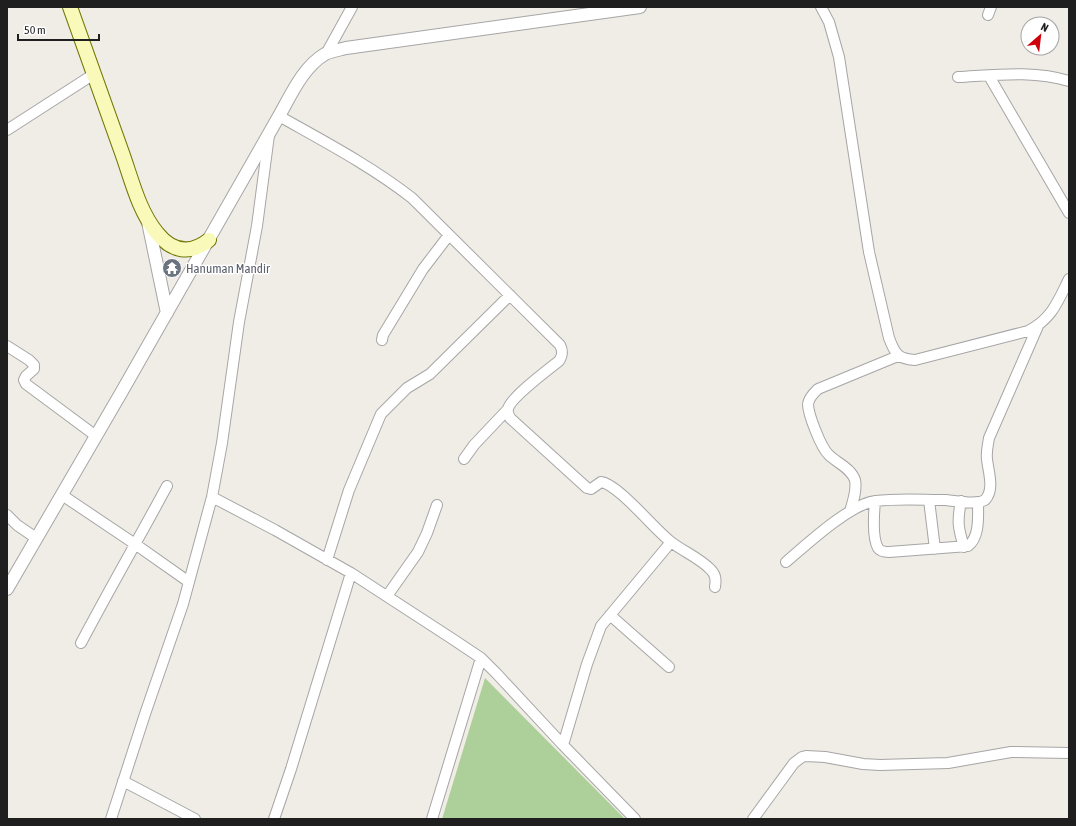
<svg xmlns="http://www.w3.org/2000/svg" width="1076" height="826" font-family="'Asap Condensed',sans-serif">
  <rect width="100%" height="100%" fill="#f0ece6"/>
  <path fill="#adcf9a" d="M485,678L625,819H442Z"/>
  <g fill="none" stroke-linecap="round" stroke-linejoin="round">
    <g stroke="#a6a6a6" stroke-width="12">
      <path id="minor" d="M821,7L829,22L839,57L869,252L889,338C895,354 898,359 915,360L1028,331C1052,319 1058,301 1069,279
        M988,15L991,7
        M326,54L352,7
        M989,76L1069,213
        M958,77C995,75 1034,70 1069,81
        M279,116C325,142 371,166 412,198L560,345C563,351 563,355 559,361C549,369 510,398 508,409C507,412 509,415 510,418L587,488L591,489L601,482C618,484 655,530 671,542C684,552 700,558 711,570C716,575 716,580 715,587
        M7,130L94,74
        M382,340L383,335L423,269L449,235
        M7,346L29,360L34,365V369L26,376L24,380L26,384L96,436
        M464,459L474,445L508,409
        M62,495L135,544L189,582
        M212,497L275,530L351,573L451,638L481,658L497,674L563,745L635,819
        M929,500L935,549
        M875,501C874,512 872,538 878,548C880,551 885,552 889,552L968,546C980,537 978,516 978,503
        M961,501C957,521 958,528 964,547
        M850,511C853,502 857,490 855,480C851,468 837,463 829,455C821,448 808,414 808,404C809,397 814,393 818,389L898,356
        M7,515L17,525L36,538
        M327,560L349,490L381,414L407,388L430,374L510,295
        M786,562C806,545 851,503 876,501C898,498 923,500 946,500C956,501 969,504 979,502C981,502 983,501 985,500C995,489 988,471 987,459C986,451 988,445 989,438L1038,326
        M387,596L418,552L427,533L437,505
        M610,615L669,667
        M81,643C109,590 139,538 167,486
        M563,745L587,664L601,626L671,542
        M123,781L195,819
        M111,819L145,714L183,604L212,497L222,443L239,322L257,226L269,135
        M274,819L291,769L351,573
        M432,819L481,658
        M753,819L794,763L802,757L806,756L825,757L863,764L880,765L948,763L1011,752L1069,753"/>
    </g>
    <g stroke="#a6a6a6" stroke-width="14">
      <path id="tertiary" d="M148,222L167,313
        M7,589L121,393L279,116C291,95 303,67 325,54C331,51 339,50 346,48L640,7"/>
    </g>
    <g stroke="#717705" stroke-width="16">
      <path id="secondary" d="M70,7C87,55 104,102 121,150C131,177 138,210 157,233C172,252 190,255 209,240"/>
    </g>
    <use href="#minor" stroke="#fff" stroke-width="10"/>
    <use href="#tertiary" stroke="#fff" stroke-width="12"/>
    <use href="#secondary" stroke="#f9f9ba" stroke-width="14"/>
  </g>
  <defs>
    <g id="temple-disc" transform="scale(1)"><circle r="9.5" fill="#6b7280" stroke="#fff"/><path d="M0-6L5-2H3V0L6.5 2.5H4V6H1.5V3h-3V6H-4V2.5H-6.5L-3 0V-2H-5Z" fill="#fff"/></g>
  </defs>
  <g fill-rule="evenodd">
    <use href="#temple-disc" x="172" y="268"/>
  </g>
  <g text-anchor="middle" stroke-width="3" stroke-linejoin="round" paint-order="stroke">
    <g font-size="13" fill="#5b616d" stroke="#fff" text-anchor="start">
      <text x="186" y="273">Hanuman Mandir</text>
    </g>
  </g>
  <rect width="1076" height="826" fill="none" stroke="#1f1f1f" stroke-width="16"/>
  <g transform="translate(1040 36) rotate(28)"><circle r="19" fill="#ffffff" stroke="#a5a5a5"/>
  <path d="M0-3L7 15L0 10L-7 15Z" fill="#ce010b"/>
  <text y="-6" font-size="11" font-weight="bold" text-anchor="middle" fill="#1f1f1f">N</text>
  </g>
  <path d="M18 34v6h81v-6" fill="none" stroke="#1f1f1f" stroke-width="2"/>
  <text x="24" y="34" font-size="12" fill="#1f1f1f" stroke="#ffffff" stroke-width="3" paint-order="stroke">50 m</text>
</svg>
